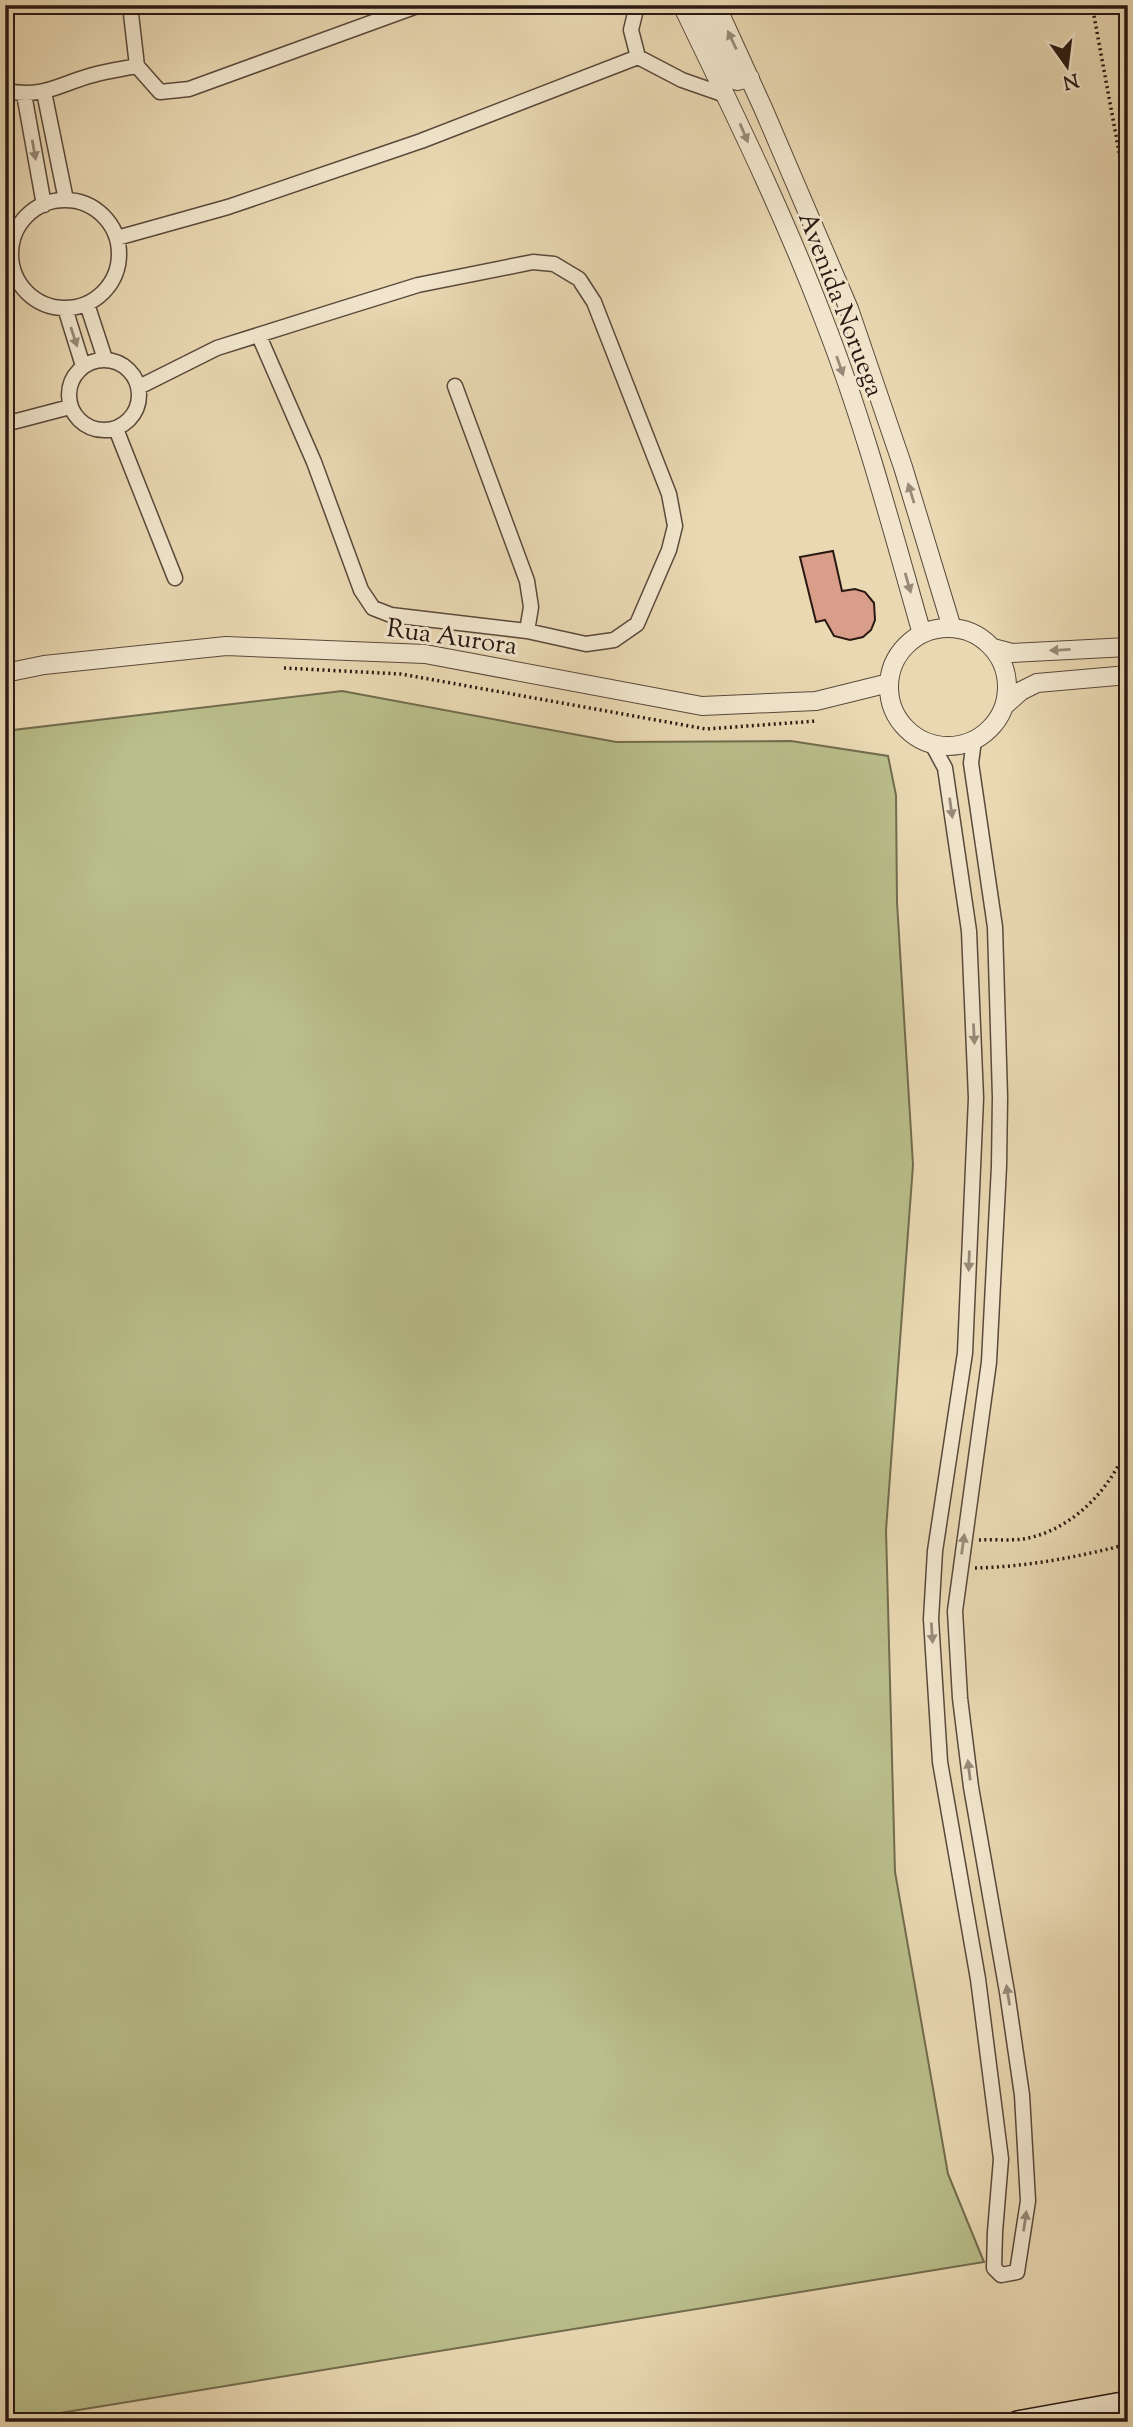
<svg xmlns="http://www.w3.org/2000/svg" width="1133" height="2427" font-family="'Sorts Mill Goudy',serif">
  <rect width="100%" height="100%" fill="#e9d8b2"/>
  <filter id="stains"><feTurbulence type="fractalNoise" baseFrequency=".00286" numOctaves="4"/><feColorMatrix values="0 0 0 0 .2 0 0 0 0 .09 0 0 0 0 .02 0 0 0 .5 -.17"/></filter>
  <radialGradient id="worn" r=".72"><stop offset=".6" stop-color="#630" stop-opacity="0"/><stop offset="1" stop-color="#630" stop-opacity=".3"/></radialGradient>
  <path fill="#b9be8a" stroke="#726c4e" stroke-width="2" d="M342,691L616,742L791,741L888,756L896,795L897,902L913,1165L886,1530L895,1872L948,2174L984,2262L5,2422V731Z"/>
  <path fill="#d99e89" stroke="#2a1913" stroke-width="2" d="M833,551L842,591L855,589L865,592L874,603L875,620L871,630L863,637L850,640L834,636L825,620L816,622L800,557Z"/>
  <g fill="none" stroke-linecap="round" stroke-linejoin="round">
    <g stroke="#5a493b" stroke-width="17">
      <path id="minor" d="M130,5L137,66L160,92L189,89L420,5
        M637,5L631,30L638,57L682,80L725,95
        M5,91C46,98 56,85 93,75C107,71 122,69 137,66
        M44,92L66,200
        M24,94L44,205
        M11 254a54 54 0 1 1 108 0a54 54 0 1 1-108 0Z
        M117,238L228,207L421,141L638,57
        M87,304L105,359
        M65,308L83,366
        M69 395a35 35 0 1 1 70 0a35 35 0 1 1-70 0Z
        M455,386L527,581L531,607L527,631
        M139,387L217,348L344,308L418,285L533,262L554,264L579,279L594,302L669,494L675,526L669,550L637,624L614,640L586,644L527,631L391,615L373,608L361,590L314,462L259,336
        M5,424L70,407
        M116,429L175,578
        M932,744L945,768L969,931L976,1098L965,1353L935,1551L931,1619L940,1762L978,1979L1001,2159L995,2232L994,2268L1001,2275L1017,2272L1028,2201L1022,2095L1007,1992L971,1787L960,1698L955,1611L989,1362L999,1166L1000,1097L995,927L971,763L974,740"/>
    </g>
    <g stroke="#5a493b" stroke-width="20">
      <path id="tertiary" d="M682,5C732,109 783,212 824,320C864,422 892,529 922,634
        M698,5L727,70L737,81L750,78
        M716,5L763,108L849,309L903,467L952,628
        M889 687a59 59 0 1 1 118 0a59 59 0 1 1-118 0Z
        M993,648L1012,653L1128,647
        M5,673L44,665L226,646L425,654L702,706L816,701L889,683
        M1004,706L1021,691L1037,683L1128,675"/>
    </g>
    <g stroke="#2a1913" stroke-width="24">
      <path id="secondary" d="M1017,2422L1128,2402"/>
    </g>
    <path stroke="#2a1913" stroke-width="3.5" stroke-dasharray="2 3.5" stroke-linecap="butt" d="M1092,5L1128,201
      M284,668L401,674L706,729L817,721
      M979,1540C993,1539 1009,1541 1023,1539C1072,1531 1111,1489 1128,1445
      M975,1568C1025,1567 1079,1557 1128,1544"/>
    <use href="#minor" stroke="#f1e6cd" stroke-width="14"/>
    <use href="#tertiary" stroke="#f1e6cd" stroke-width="18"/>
    <use href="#secondary" stroke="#f1e6cd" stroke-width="21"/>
  </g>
  <defs><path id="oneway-solid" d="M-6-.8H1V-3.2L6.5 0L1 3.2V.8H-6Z" transform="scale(1.75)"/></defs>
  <g fill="#978a79">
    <use href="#oneway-solid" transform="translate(732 40) rotate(-115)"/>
    <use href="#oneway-solid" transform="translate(744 133) rotate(67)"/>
    <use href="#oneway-solid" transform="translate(34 150) rotate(80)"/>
    <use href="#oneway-solid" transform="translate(74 337) rotate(72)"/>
    <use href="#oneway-solid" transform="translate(840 366) rotate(71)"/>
    <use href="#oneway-solid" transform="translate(911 493) rotate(-107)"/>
    <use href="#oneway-solid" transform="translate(908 583) rotate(74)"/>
    <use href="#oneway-solid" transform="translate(1060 650) rotate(177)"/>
    <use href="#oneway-solid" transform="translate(951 808) rotate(82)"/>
    <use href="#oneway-solid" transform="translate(974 1034) rotate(87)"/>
    <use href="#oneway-solid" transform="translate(969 1261) rotate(92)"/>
    <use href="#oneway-solid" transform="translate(963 1544) rotate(-82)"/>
    <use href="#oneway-solid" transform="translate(932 1633) rotate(86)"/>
    <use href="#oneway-solid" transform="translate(969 1770) rotate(-97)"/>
    <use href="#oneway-solid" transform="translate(1008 1995) rotate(-99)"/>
    <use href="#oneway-solid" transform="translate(1025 2221) rotate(-82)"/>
  </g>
  <g text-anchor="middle" stroke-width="6" stroke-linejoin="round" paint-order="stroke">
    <g font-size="26" fill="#2a1913" stroke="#f1e6cd">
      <text transform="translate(842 304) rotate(69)" y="9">Avenida Noruega</text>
      <text transform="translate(452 636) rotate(8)" y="9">Rua Aurora</text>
    </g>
  </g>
  <rect width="1133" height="2427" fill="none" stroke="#e9d8b2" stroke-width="28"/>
  <rect x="7" y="7" width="1119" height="2413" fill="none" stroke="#2a1913" stroke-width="3.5"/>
  <rect x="14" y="14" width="1105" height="2399" fill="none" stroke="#2a1913" stroke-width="2"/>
  <g transform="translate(1067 66) rotate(166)" stroke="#f1e6cd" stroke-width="5" paint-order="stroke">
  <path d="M0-5L12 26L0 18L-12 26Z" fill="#2a1913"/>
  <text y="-10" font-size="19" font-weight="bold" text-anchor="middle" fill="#2a1913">N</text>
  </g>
  <rect width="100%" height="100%" filter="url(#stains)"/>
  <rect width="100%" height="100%" fill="url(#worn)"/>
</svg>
